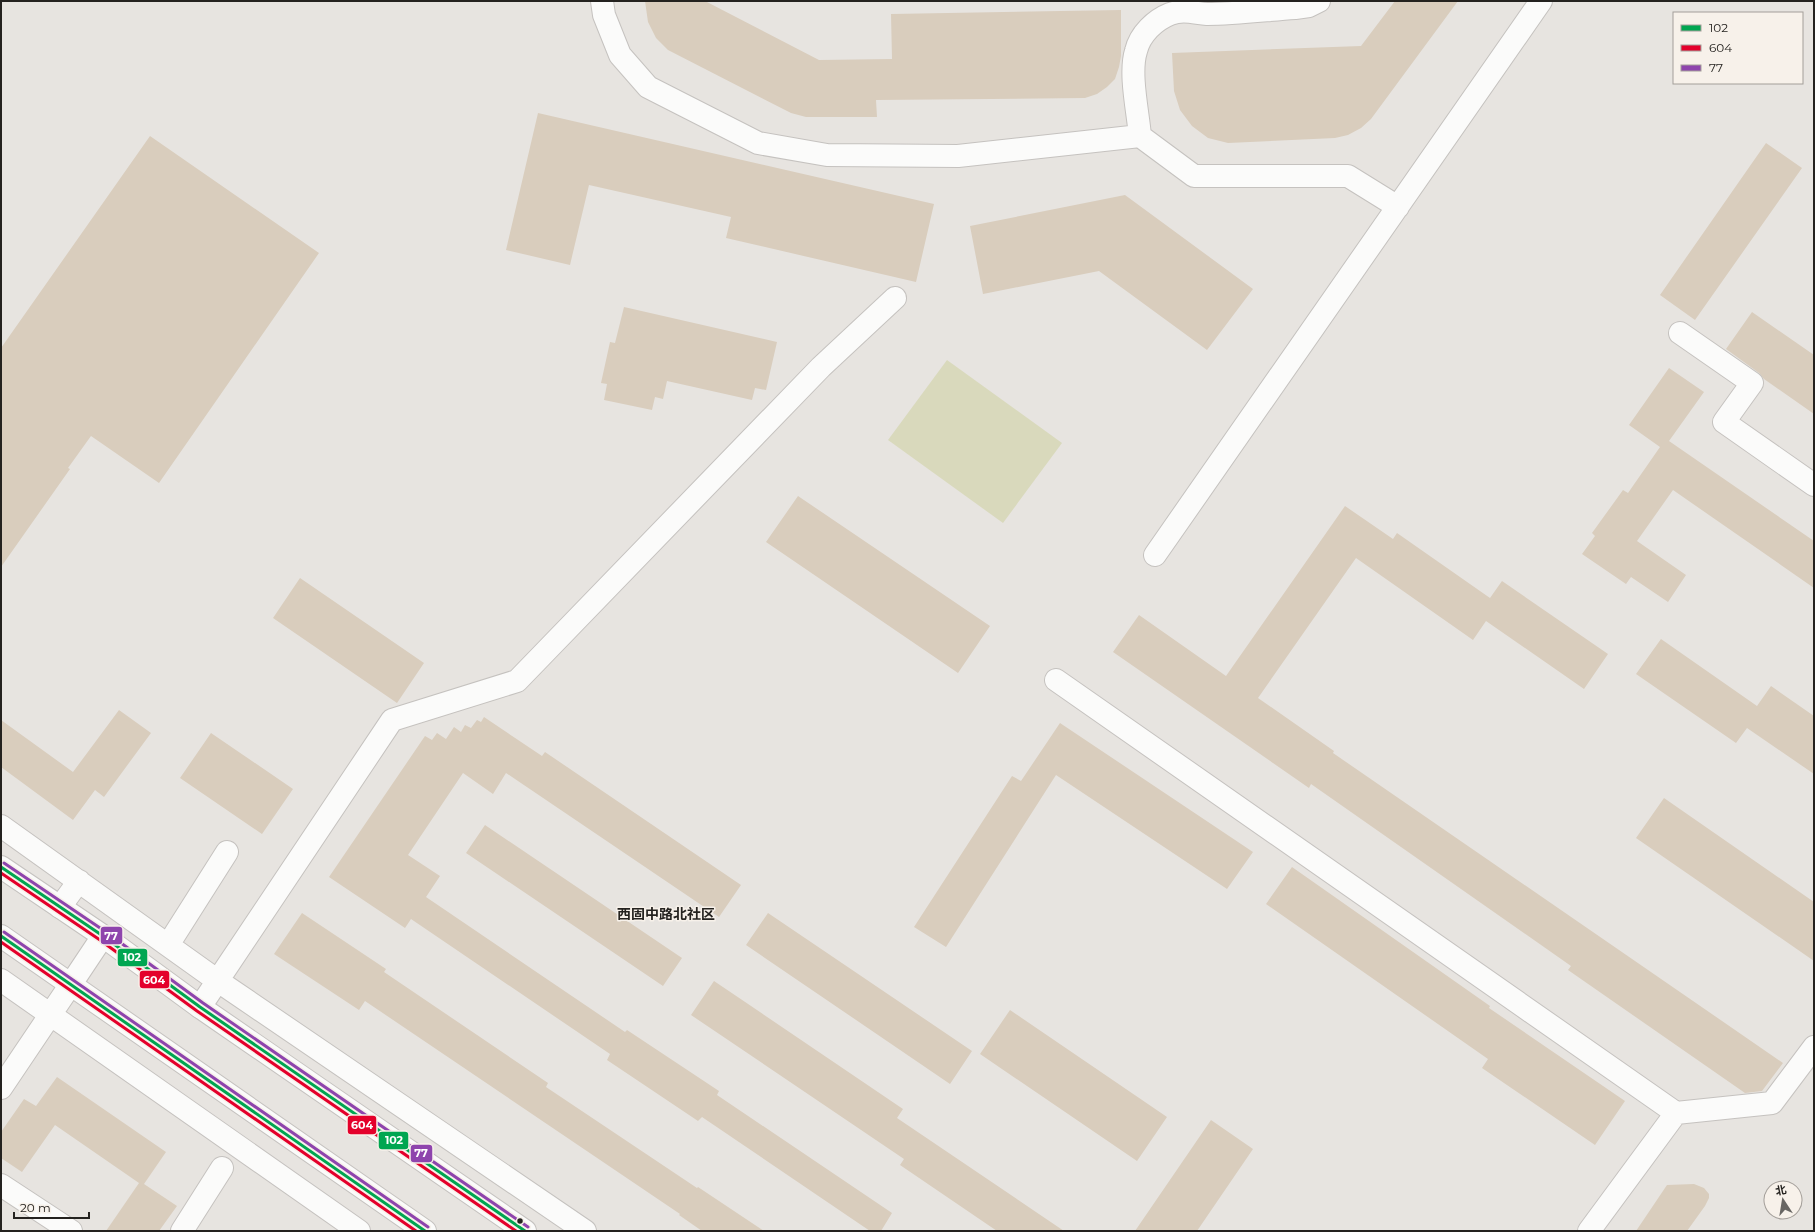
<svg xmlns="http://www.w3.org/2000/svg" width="1815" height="1232" font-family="Montserrat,'Noto Sans SC',sans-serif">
  <rect width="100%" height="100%" fill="#e7e4e0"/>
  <path fill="#d9d9bc" d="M947,360L1062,443L1003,523L888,440Z"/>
  <path fill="#d9cdbd" d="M645,1H705L819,60L892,59L891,14L1121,10V56L1119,67L1115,79L1107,87L1097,94L1085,98L876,100L877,117H806L791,113L668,50L656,38L648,22Z
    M1395,1H1458L1371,119L1361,128L1348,135L1335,138L1228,143L1208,138L1192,126L1180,110L1174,91L1172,53L1361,46Z
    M538,113L934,204L916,282L726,238L731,217L589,185L570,265L506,250Z
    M150,136L319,253L159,483L91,436L68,468L70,469L1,567V348Z
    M1766,143L1802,168L1695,320L1660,295Z
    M1125,195L1253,289L1207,350L1099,271L983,294L970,226Z
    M624,307L777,342L766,390L755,388L752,400L667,381L663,399L655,397L652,410L604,400L607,384L601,383L610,342L615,343Z
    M1752,312L1814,355V414L1764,379L1759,373L1726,349Z
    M1669,368L1704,392L1669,441L1814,541V588L1673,490L1637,541L1686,575L1668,602L1631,577L1626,584L1582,554L1595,536L1592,533L1623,490L1628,493L1660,447L1629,425Z
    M798,496L990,626L958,673L766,542Z
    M1345,506L1393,539L1397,533L1490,598L1502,581L1608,654L1584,689L1486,621L1473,640L1356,558L1258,698L1334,751L1333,753L1783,1063L1762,1091L1745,1093L1568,970L1571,966L1311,784L1309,788L1113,652L1139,615L1226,676Z
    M300,578L424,663L397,703L273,618Z
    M1661,639L1757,706L1771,686L1814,716V774L1747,728L1736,743L1636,674Z
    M119,710L151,733L104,797L95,790L73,820L1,767V720L73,772Z
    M484,717L542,756L545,752L741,885L719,917L506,773L493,794L463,773L408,855L440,876L426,897L625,1032L627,1030L719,1091L717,1095L892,1213L881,1231H870L702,1117L698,1121L607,1060L610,1054L411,919L405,928L329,877L425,736L432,740L437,733L446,739L454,727L461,732L465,725L471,728L477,720L481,722Z
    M1060,723L1253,852L1227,889L1056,775L946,947L914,927L1012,776L1021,781Z
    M211,733L293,789L262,834L180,778Z
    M1664,798L1814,902V961L1636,838Z
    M485,825L682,958L663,986L466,853Z
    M1292,867L1490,1006L1489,1008L1625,1101L1595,1145L1482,1068L1488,1059L1266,904Z
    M302,913L386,969L384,972L548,1083L546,1087L697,1188L698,1187L764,1231H702L679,1215L680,1214L365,1001L359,1010L274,954Z
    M768,913L972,1051L950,1084L746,945Z
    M714,981L903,1109L897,1118L1064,1231H997L900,1165L904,1159L691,1015Z
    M1010,1010L1167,1117L1137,1161L980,1054Z
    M57,1077L166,1152L144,1184L177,1206L159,1231H106L139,1183L55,1125L22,1172L1,1158V1132L24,1099L36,1106Z
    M1211,1120L1253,1149L1197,1231H1135Z
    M1694,1184L1704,1188L1709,1194V1198L1705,1206L1687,1231H1636L1667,1185Z"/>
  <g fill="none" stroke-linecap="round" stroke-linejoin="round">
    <g stroke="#c5c2bf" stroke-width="24">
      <path id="minor" d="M602,1L604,15L620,55L648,87L758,143L827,155L958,156L1140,136L1194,176H1348L1398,207
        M1140,136C1138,112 1129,73 1136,51C1140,34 1155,20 1170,14C1183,9 1194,13 1207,14C1236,14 1266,10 1295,8L1309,6L1319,1
        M1680,333L1752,383L1724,422L1814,485
        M1155,555L1541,1
        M1056,680L1676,1113L1589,1231
        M1,826L218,981L585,1231
        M60,907L79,881
        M168,945L227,852
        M1,980L359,1231
        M200,1007L392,720L517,681L821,367L895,298
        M1,1088L71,984
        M1676,1113L1772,1103L1814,1047
        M1,1185L71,1231
        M182,1231L222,1168"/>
    </g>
    <g stroke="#c5c2bf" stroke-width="24">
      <path id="major" d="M1,867L103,936L200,1007L525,1231
        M1,936L425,1231
        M71,984L103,936"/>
    </g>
    <use href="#minor" stroke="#fbfbfa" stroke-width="22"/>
    <use href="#major" stroke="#fbfbfa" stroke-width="22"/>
    <g stroke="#f7f1ea" stroke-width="6">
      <path id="bus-1" d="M1,867L103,936L200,1007L525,1231
        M1,936L425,1231"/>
    </g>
    <g stroke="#f7f1ea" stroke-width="6">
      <path id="bus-2" d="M1,873L100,940L197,1011L516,1231
        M1,942L416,1231"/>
    </g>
    <g stroke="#f7f1ea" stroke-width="6">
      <path id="bus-3" d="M4,863L106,932L203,1003L528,1227
        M4,932L428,1227"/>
    </g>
    <use href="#bus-1" stroke="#00a651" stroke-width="3"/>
    <use href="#bus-2" stroke="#e4002b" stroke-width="3"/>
    <use href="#bus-3" stroke="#8e44ad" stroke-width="3"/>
  </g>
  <circle fill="#24221f" stroke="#f7f1ea" stroke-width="1.5" cx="520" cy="1221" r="3.5"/>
  <g text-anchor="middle" stroke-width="3" stroke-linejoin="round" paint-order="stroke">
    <g font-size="14" font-weight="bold" fill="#24221f" stroke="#f7f1ea">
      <text x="666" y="919">西固中路北社区</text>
    </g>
  </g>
  <g stroke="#f7f1ea" stroke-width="1.5">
    <rect x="100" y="926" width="23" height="19" rx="4" fill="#8e44ad"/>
    <rect x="117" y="948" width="31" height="19" rx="4" fill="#00a651"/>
    <rect x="139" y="970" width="31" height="19" rx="4" fill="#e4002b"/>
    <rect x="347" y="1115" width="30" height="20" rx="4" fill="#e4002b"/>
    <rect x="378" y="1131" width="31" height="19" rx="4" fill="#00a651"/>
    <rect x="410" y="1144" width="23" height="19" rx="4" fill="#8e44ad"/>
  </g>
  <g font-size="11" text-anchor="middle" font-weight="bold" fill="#fff">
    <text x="111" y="940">77</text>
    <text x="132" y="961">102</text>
    <text x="154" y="984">604</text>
    <text x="362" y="1129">604</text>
    <text x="394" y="1144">102</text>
    <text x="421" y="1157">77</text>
  </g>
  <rect width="1815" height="1232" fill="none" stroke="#24221f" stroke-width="4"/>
  <rect x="1673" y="12" width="130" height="72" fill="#f7f1ea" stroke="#a39e99"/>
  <rect x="1681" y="25" width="20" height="6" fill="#00a651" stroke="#a39e99"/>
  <text x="1709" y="32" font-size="12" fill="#24221f">102</text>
  <rect x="1681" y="45" width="20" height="6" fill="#e4002b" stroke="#a39e99"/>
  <text x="1709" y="52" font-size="12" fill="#24221f">604</text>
  <rect x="1681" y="65" width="20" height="6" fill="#8e44ad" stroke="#a39e99"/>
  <text x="1709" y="72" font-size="12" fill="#24221f">77</text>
  <g transform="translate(1783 1200) rotate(348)"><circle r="19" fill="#f7f1ea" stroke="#a39e99"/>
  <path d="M0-3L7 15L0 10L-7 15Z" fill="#686663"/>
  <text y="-6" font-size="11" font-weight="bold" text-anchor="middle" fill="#24221f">北</text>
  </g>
  <path d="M14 1212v6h75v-6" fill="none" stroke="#24221f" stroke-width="2"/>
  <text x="20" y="1212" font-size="12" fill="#24221f" stroke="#f7f1ea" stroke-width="3" paint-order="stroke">20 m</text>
</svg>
